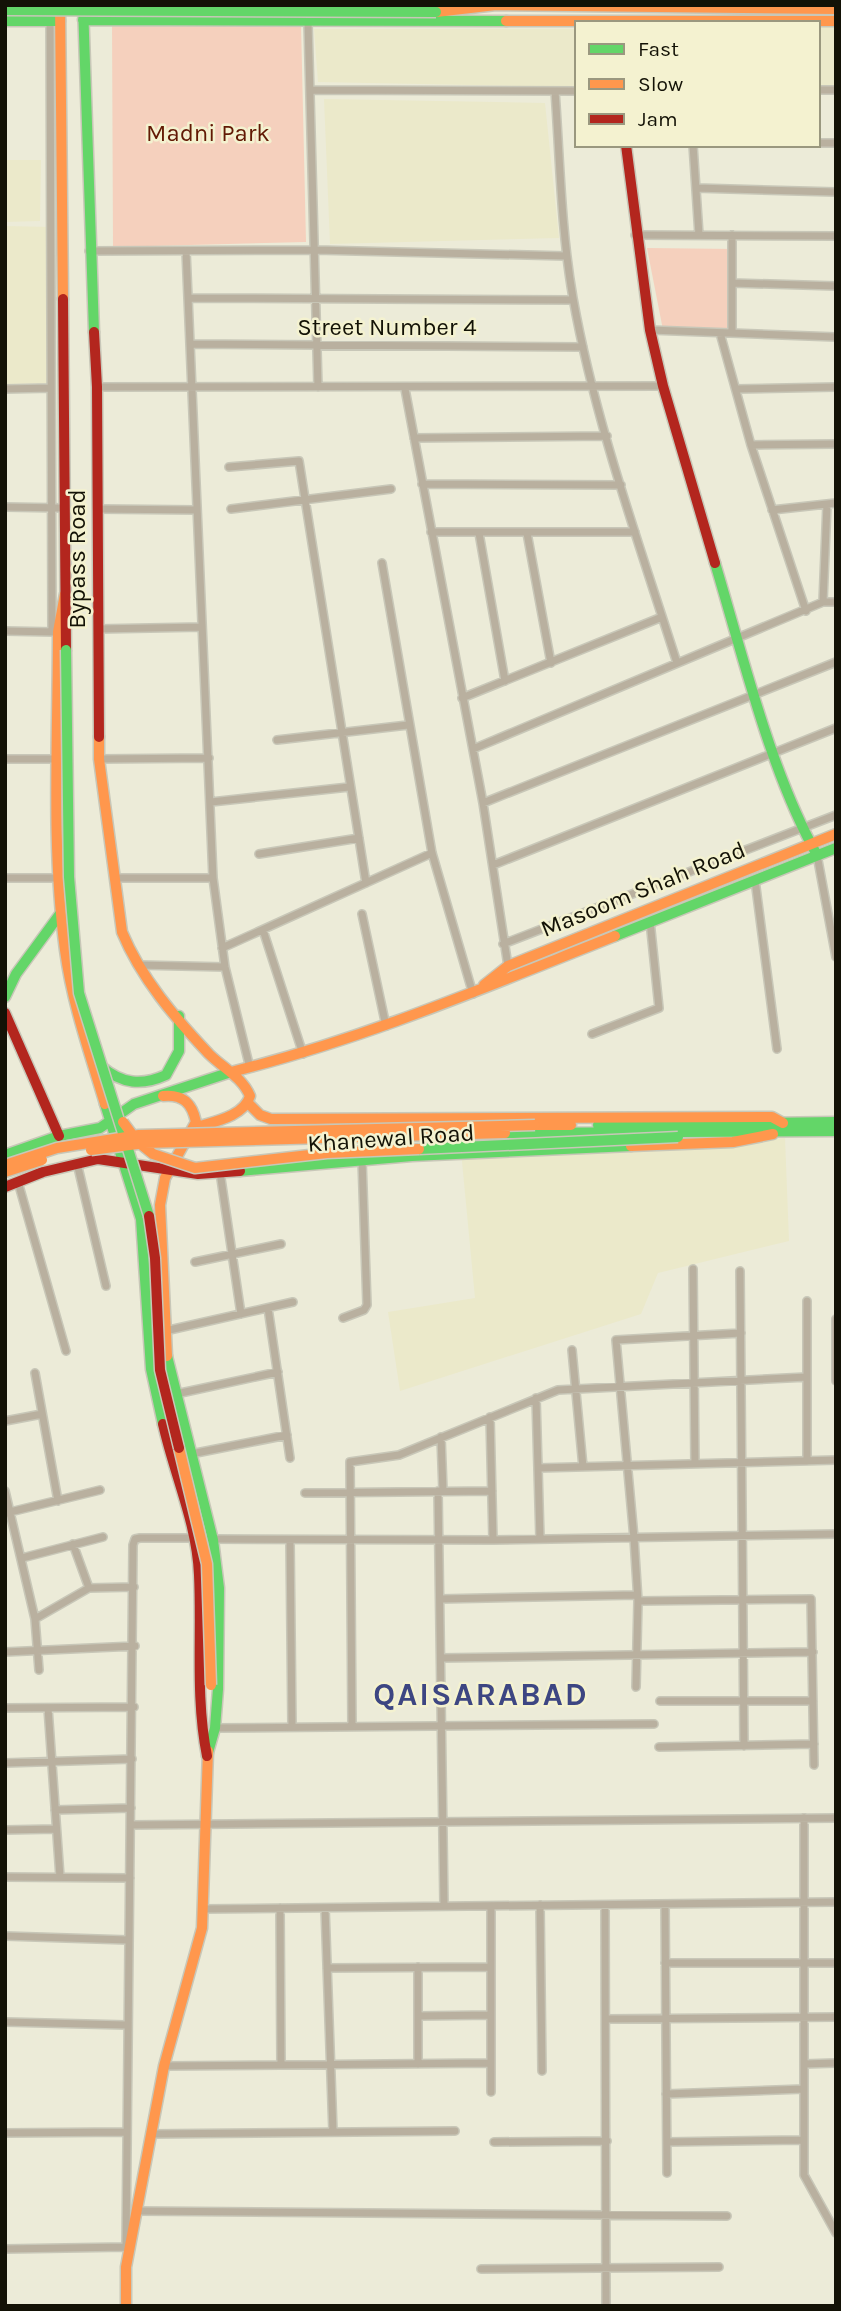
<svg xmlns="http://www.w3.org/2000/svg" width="841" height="2311" font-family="Karla,sans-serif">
  <rect width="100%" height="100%" fill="#ecebd8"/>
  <path fill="#ebe9ca" d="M818,27H836V87L818,88Z
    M314,29H577V87L318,82Z
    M324,99L545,103L559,238L330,244Z
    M5,160H41L40,221L5,222Z
    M5,226L52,227L51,383L5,384Z
    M785,1138L789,1241L658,1273L641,1314L400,1391L388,1312L475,1298L461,1151Z"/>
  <path fill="#f5d0bd" d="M112,21L301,24L306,242L113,247Z
    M647,248L736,249V333L663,330Z"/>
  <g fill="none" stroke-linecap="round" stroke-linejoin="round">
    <g stroke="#c8c7b8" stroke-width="10">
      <path id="street" d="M50,5L52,632
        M308,23L318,387
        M311,90L577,91
        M818,90H836
        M555,91C560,160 561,230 573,298C595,422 639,543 677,663
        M818,143H836
        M693,145L699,235
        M696,188L836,192
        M635,235L836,236
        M732,235V333
        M89,251L316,250L566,256
        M186,251L213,878L225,967L250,1068
        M732,283L836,286
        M188,298L573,300
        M650,330L836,337
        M720,333L751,445L806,611
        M191,344L583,347
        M97,387L663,386
        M5,389L51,388
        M405,389L483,803L508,966
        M736,389L836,387
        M414,438L607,436
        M751,445L836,444
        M229,467L299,461L366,883
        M422,484L621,485
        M5,507L64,508
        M98,509L197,510
        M231,509L391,489
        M772,510L836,503
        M431,532H635
        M479,533L505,681
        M527,533L551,663
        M382,563L432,853L473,994
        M823,602L827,504
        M98,629L202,627
        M5,631L54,632
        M462,698L662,617
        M277,740L408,725
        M473,749L823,602H836
        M5,759H58
        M99,759L209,758
        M211,802L349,787
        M483,803L836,662
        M259,854L359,838
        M817,855L836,957
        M493,865L836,728
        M5,878H59
        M116,878H213
        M755,880L777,1049
        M362,914L386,1026
        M263,930L303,1054
        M503,944L836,815
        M222,948L432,853
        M138,965L225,967
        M592,1034L659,1008L650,921
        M77,1163L106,1286
        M220,1172L241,1314
        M18,1182L66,1351
        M195,1262L281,1244
        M693,1269L695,1464
        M740,1271L744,1746
        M268,1308L290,1458
        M343,1318L364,1310L367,1305L362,1160
        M836,1319V1381
        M165,1331L293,1302
        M572,1350L583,1467
        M35,1373L58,1501
        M176,1394L278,1372
        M536,1398L540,1539
        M490,1417L493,1540
        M5,1421L42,1414
        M441,1437L443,1491
        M191,1454L287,1435
        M807,1461V1301
        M538,1468L836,1460
        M5,1491L35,1619L39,1670
        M438,1491L444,1906
        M305,1493L492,1491
        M6,1513L100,1490
        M210,1539L493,1540L836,1534
        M290,1541L292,1727
        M73,1544L89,1588
        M22,1558L103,1537
        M440,1599L637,1595
        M638,1601L811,1599L814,1765
        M35,1619L89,1588L134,1587
        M5,1652L135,1646
        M441,1658L813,1652
        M636,1687L638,1601L634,1538L616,1340L741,1333
        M660,1701H813
        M5,1708L134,1707
        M48,1708L60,1877
        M352,1727L350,1462L399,1455L558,1390L807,1377
        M215,1728L654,1724
        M659,1747L814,1744
        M5,1763L132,1759
        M55,1810L131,1808
        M804,1818V2175L836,2233
        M131,1825L836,1818
        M5,1830L56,1829
        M5,1877L130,1878
        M665,1904L667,2173
        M540,1905L542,2071
        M605,1905L606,2306
        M280,1908L281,2065
        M325,1908L333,2132
        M204,1909L836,1902
        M5,1936L128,1940
        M665,1963H836
        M327,1968L491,1967
        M418,2016L491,2015
        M606,2019L836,2017
        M5,2022L126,2025
        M418,2064V1967
        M804,2064L836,2063
        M164,2066L491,2063
        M491,2092V1906
        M666,2094L804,2089
        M5,2133L126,2132
        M151,2134L455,2131
        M494,2142L607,2141
        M667,2142L804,2140
        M138,2211L727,2216
        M126,2248L133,1545L135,1539L140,1538H198
        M5,2249L126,2247
        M481,2269L719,2267"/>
    </g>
    <g stroke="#c8c7b8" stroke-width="13">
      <path id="fast" d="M83,5L94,332
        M83,20L506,21
        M5,21H60
        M715,563C743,656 770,771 817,855
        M615,936L836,848
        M5,997L16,974L60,914
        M102,1067C122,1084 142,1086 166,1075L179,1051V1016
        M105,1104L141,1219L151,1369L163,1424
        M598,1125L836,1122
        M505,1133L836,1131
        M5,1155L59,1136L100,1128L134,1104L231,1072
        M240,1171L412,1156L631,1146
        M167,1356L213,1540L219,1588L218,1689L215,1728L207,1756"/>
    </g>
    <g stroke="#c8c7b8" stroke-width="13">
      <path id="slow" d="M60,5L63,299
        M493,5L836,9
        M436,12L496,5
        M506,21H836
        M65,594L58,632C58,736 51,847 65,950C72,1003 90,1054 105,1104
        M99,737V759L122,932C141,978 175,1018 209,1054C223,1068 242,1077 250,1096C244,1117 212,1122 194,1128
        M484,985L508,966L836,834
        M231,1072C364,1039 488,986 615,936
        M163,1096C183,1094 192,1103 196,1122L165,1178L160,1205L167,1356
        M248,1103L260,1115L271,1119L772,1117L783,1123
        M535,1125H571
        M631,1146L733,1142L773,1134
        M126,2306V2267L164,2066L202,1928L208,1751"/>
    </g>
    <g stroke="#c8c7b8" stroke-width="13">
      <path id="jam" d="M626,145L650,330L663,386L715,563
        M63,299L66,650
        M94,332L97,387L99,737
        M5,1013L59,1136
        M5,1187L43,1172L98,1159L198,1174L240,1171
        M163,1424C174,1474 197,1523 199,1575C202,1636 195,1696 207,1756"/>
    </g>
    <use href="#street" stroke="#b9b09f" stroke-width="7"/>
    <use href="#fast" stroke="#63d668" stroke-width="10"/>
    <use href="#slow" stroke="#ff974d" stroke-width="10"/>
    <use href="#jam" stroke="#b3261e" stroke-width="10"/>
    <g stroke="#c8c7b8" stroke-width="13" stroke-linecap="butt">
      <path id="fast-bridge" d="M5,10L436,12
        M66,650L69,877L79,993L149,1216
        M419,1149L678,1137"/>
    </g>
    <g stroke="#c8c7b8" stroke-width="13" stroke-linecap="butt">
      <path id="slow-bridge" d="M123,1122L137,1141L153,1154L195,1168L327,1153L419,1149
        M91,1150L145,1143L505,1133
        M5,1165L57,1148L139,1135L535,1125
        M5,1172L42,1160
        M179,1448L207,1564L211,1685"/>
    </g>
    <g stroke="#c8c7b8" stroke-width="13" stroke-linecap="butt">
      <path id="jam-bridge" d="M149,1216L155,1258L160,1370L179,1448"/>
    </g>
    <use href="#fast-bridge" stroke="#63d668" stroke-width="10"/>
    <use href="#slow-bridge" stroke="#ff974d" stroke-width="10"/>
    <use href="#jam-bridge" stroke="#b3261e" stroke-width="10"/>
  </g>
  <g text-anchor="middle" stroke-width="5" stroke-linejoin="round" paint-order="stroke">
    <g font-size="24" fill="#621904" stroke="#f4f2d0">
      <text x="208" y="141">Madni Park</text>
    </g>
    <g font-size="24" fill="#131206" stroke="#f4f2d0">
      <text x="387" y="335">Street Number 4</text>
      <text transform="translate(77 559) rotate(-90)" y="8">Bypass Road</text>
      <text transform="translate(643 889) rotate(-22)" y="8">Masoom Shah Road</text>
      <text transform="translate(391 1138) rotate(-4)" y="8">Khanewal Road</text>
    </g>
    <g font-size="32" font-weight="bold" letter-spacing="2" fill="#3d4682" stroke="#f4f2d0">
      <text x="481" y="1705">QAISARABAD</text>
    </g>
  </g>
  <rect width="841" height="2311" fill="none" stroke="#131206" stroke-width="14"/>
  <rect x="575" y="21" width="245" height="126" fill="#f4f2d0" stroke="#9a987f" stroke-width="2"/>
  <rect x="589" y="44" width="35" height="10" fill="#63d668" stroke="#9a987f" stroke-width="2"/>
  <text x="638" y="56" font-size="21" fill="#131206">Fast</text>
  <rect x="589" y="79" width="35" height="10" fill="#ff974d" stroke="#9a987f" stroke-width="2"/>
  <text x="638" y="91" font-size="21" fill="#131206">Slow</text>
  <rect x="589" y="114" width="35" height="10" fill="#b3261e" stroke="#9a987f" stroke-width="2"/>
  <text x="638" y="126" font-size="21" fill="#131206">Jam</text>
</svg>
